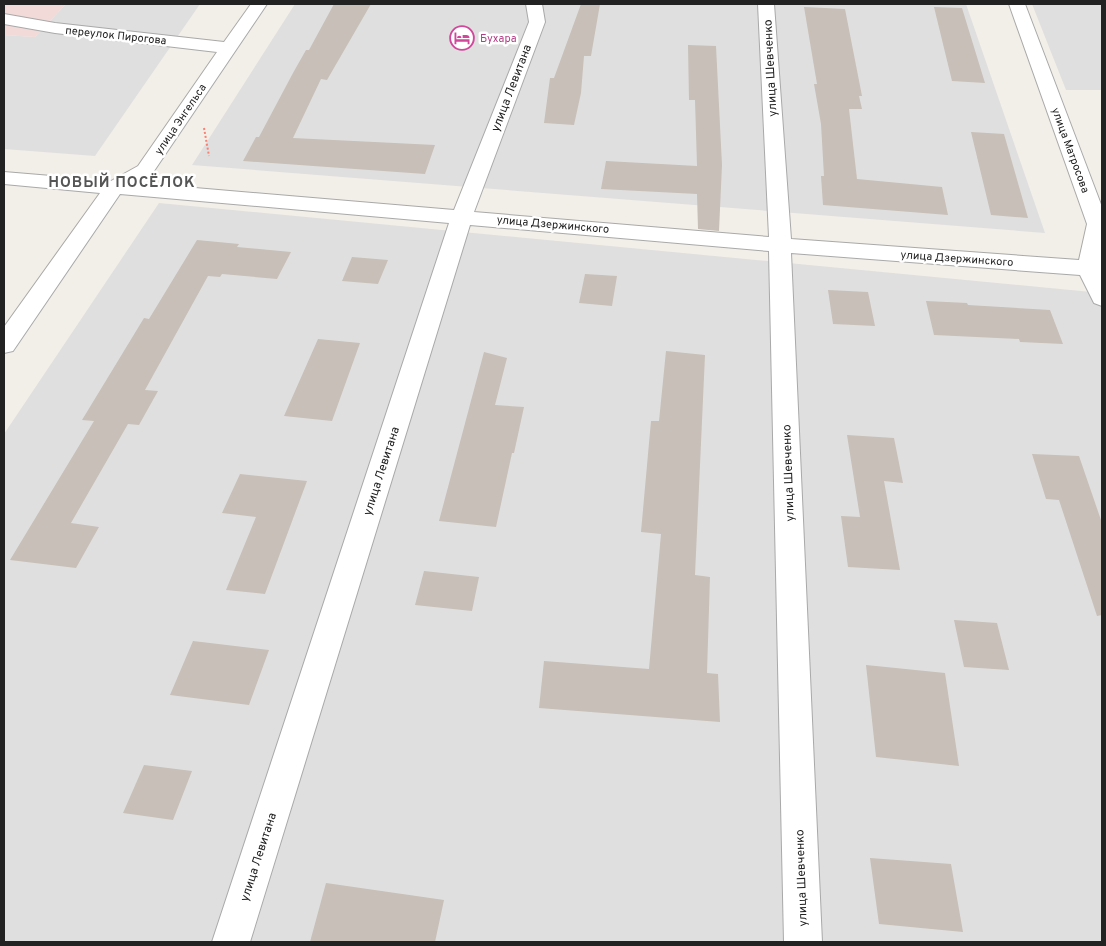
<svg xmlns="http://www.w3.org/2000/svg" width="1106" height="946" font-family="Overpass,sans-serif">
  <rect width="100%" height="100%" fill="#f2efe9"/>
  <path fill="#e0dfdf" d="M66,4H200L95,156L4,149V35L35,37Z
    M295,4H966L1045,233L192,165Z
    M1032,4H1102V90H1066Z
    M159,203L1102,293V942H4V434Z"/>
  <path fill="#f2dad9" d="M4,4H66L35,37L4,35Z"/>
  <path fill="#c7bfb8" d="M334,4H371L327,80L321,79L293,138L435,145L425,174L243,161L256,137H259L293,73L306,50H309Z
    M581,4H600L591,56H584L581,93L574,125L544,123L550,78H554Z
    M804,7L845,9L862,96H859L862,109H849L857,179L942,187L948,215L823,205L821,176H824L821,124L814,84H817Z
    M934,7L962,8L985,83L952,81Z
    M688,45L716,46L722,165L719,231L698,229L697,194L601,189L606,161L697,166L695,100H689Z
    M971,132L1004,134L1028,218L991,215Z
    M197,240L239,244L237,247L291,252L277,279L222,274L220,277L208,276L145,390L158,391L139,425L128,424L71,523L99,527L76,568L10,560L94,421L82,420L144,318L149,319Z
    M352,257L388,260L378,284L342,281Z
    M585,274L617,276L612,306L579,303Z
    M828,290L868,292L875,326L833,324Z
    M926,301L967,303L968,305L1050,310L1063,344L1020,342L1019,339L934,335Z
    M318,339L360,343L332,421L284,416Z
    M666,351L705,355L695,575L710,577L707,673L718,674L720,722L539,708L544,661L649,669L661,534L641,532L651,421H659Z
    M484,352L507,358L495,405L524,407L514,453H512L496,527L439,521Z
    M847,435L894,438L903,483L884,481L900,570L848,567L841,516L860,517Z
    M1032,454L1079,456L1102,523V615L1097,616L1059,500L1046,499Z
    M240,474L307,481L265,594L226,590L256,517L222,513Z
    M424,571L479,577L472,611L415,605Z
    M954,620L997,623L1009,670L964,667Z
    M193,641L269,650L249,705L170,695Z
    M866,665L945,673L959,766L876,757Z
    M144,765L192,771L173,820L123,813Z
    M870,858L951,864L963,932L879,924Z
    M326,883L444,900L435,942H310Z"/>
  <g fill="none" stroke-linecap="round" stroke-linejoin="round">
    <g stroke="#a9a9a9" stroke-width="2">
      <path id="minor" d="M251,4H267L152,174L137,183L454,210L529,22L526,4H542L545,22L474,212L769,237L758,4H774L791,239L1079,260L1087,224L1009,4H1025L1102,207V306L1094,303L1080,275L791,253L822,942H784L769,251L470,225L250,942H212L449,223L120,194L13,351L4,353V327L100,193L4,184V172L111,181L138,166L217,52L55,33L4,24V14L55,23L224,42Z"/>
    </g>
    <path stroke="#fa8072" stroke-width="2" stroke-dasharray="2 2" stroke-linecap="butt" d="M204,128L209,156"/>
    <use href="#minor" fill="#fff" fill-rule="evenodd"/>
  </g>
  <defs>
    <g id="hotel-ring" transform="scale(1.25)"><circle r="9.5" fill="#fff" stroke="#d1479c" stroke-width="1.5"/><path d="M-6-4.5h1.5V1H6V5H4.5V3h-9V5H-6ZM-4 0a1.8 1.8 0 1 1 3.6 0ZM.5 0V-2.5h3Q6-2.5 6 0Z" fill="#d1479c"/></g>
  </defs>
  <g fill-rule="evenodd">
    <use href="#hotel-ring" x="462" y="38"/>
  </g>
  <g text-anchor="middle" stroke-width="5" stroke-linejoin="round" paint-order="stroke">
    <g font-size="11" fill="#222" stroke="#fff">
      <text transform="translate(116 35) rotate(6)" y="4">переулок Пирогова</text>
      <text transform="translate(180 119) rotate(-56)" y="4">улица Энгельса</text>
      <text transform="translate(1071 150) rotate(70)" y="4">улица Матросова</text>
      <text transform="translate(553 224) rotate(5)" y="4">улица Дзержинского</text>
      <text transform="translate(957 258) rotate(4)" y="4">улица Дзержинского</text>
    </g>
    <g font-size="11" fill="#b23c85" stroke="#fff" text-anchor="start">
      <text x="480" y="42">Бухара</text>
    </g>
    <g font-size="12" fill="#222" stroke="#fff">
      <text transform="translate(770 68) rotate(-93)" y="4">улица Шевченко</text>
      <text transform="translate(511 88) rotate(-69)" y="4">улица Левитана</text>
      <text transform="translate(381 471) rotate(-72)" y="4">улица Левитана</text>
      <text transform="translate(788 473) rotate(-92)" y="4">улица Шевченко</text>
      <text transform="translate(258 857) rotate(-72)" y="4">улица Левитана</text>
      <text transform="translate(801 878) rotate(-92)" y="4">улица Шевченко</text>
    </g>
    <g font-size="15" font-weight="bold" letter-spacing="1" fill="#555" stroke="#fff">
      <text x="122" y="187">НОВЫЙ ПОСЁЛОК</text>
    </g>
  </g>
  <rect width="1106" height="946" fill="none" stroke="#222222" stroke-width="10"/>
</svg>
